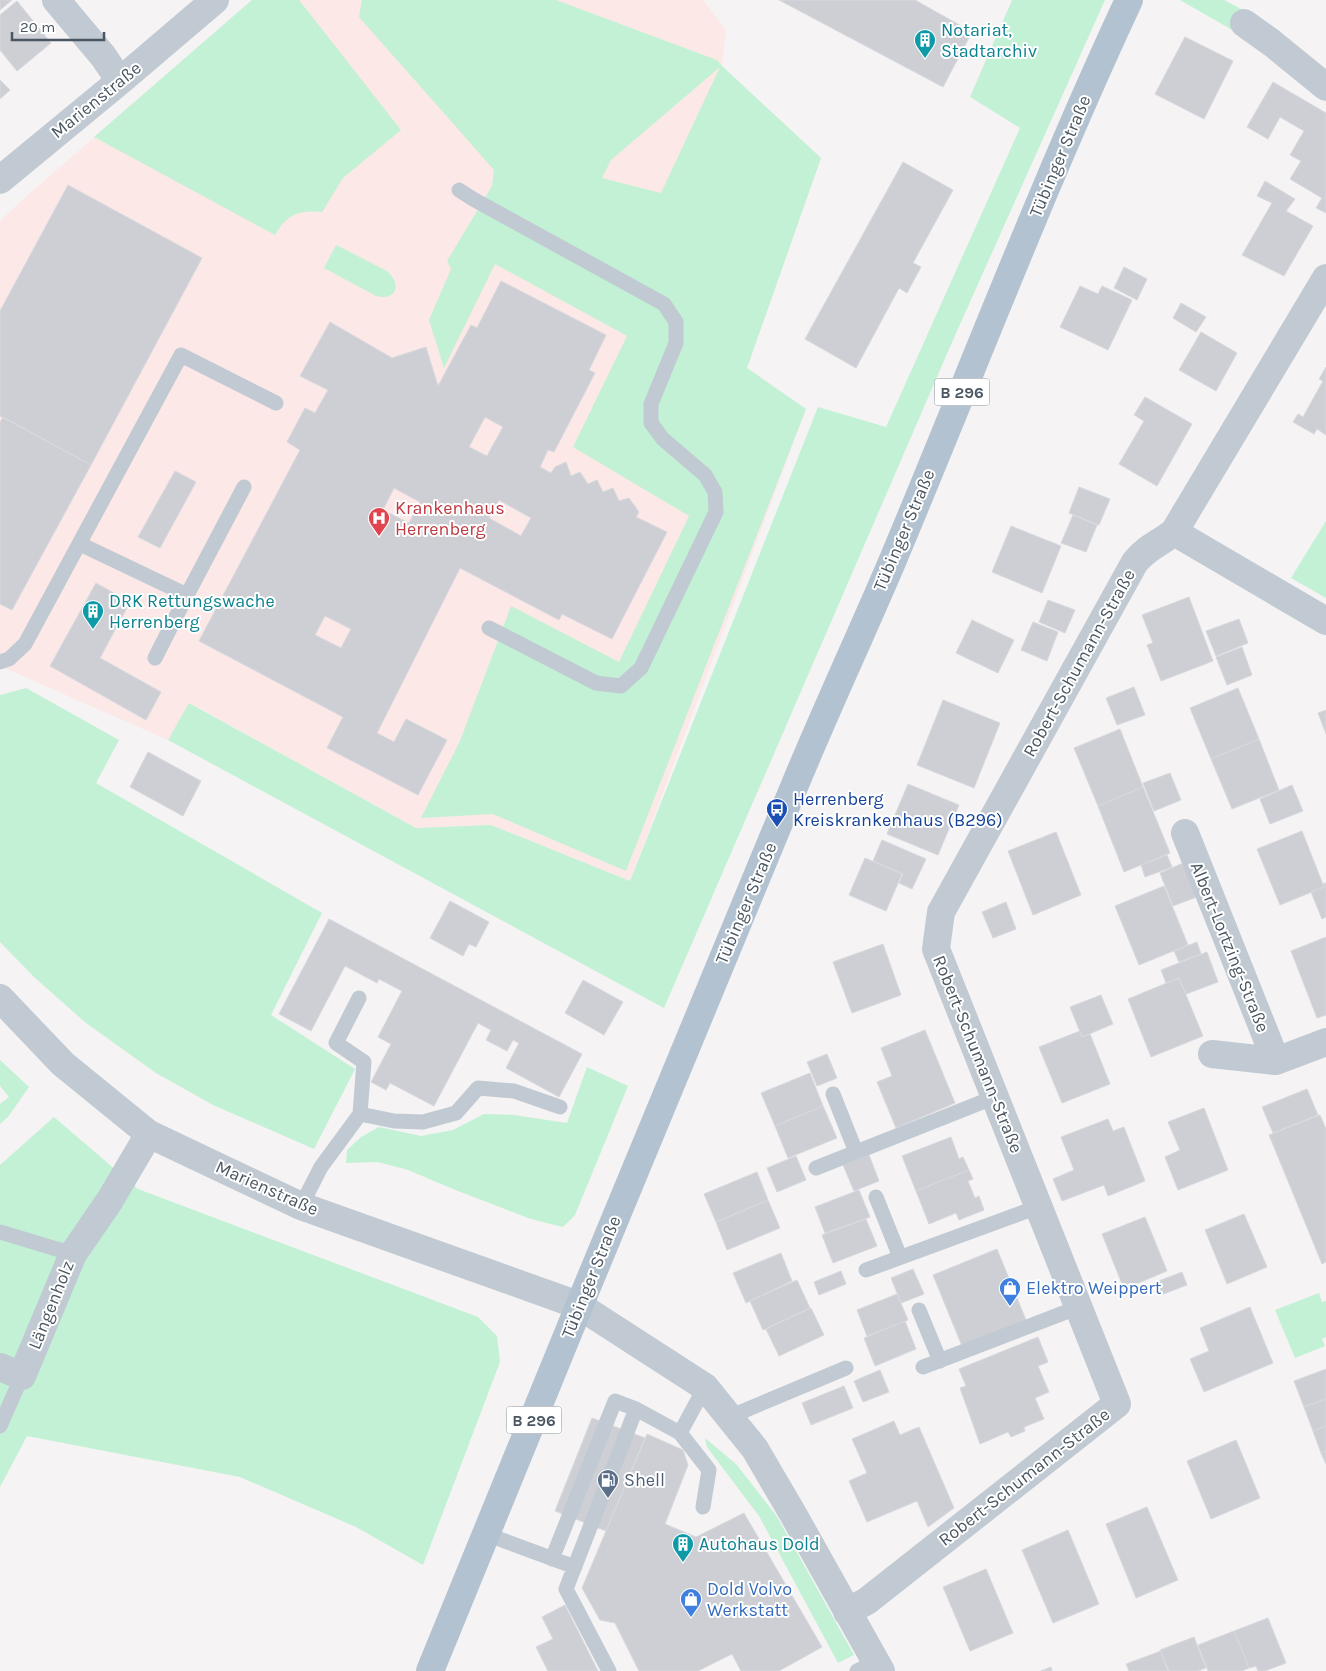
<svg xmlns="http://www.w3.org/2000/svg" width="1326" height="1671" font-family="Karla,sans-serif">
  <rect width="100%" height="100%" fill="#f5f3f3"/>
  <path fill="#fce8e6" d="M252,0H703L726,30L722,66L821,158L747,368L806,409L630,881L491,825L416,828L190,703L168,740L0,666V221L21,201Z"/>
  <path fill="#c3f1d5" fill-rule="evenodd" d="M252,0H299L401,130L343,178L322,212C299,210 287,214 275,235L94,137Z
    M362,0H556L717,60L722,66L821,158L747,368L806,409L626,871L493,814L421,818L460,741L511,606L619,662L689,516L573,447L627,336L495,264L444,368L429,320L451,269L447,261L492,186L494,170L359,17ZM720,67L661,193L602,178L611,160Z
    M1012,0H1105L953,340L664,1008L168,740L189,703L416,828L491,825L630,881L818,407L886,427L1020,128L970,97Z
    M1180,0H1224L1245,11L1234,31Z
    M336,245L387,271C402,284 397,301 376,296L324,268Z
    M1326,521V598L1291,578Z
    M26,688L119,740L96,783L322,913L271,1015L355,1069L314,1149L213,1105L156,1073L86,1023L34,977L0,942V695Z
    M0,1060L29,1087L8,1117L0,1124V1104L9,1097L0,1086Z
    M587,1067L628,1086L575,1215L563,1227L531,1219L453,1189L408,1170L378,1162L346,1163L347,1150L361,1137L379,1127L421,1136L453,1130L484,1114L514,1115L567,1123Z
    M54,1117L138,1189L478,1317L497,1336L500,1362L423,1565L356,1527L240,1477L27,1436L0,1487V1165Z
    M1319,1293L1322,1302L1326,1301V1337L1322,1339L1325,1346L1295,1358L1275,1310Z
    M705,1438L736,1464L776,1515L854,1655L838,1663L759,1516L707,1447Z"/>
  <path fill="#cdcfd5" stroke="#d7d9de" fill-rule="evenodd" d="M0,0H12L0,10Z
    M779,0H915L972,32L943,87Z
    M17,1L51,43L17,71L0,50V15Z
    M1185,37L1233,61L1204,119L1155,94Z
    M0,80L10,90L0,99Z
    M1273,82L1326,113V213L1316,208L1322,198L1290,179L1301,161L1290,155L1304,131L1280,117L1268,139L1247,127Z
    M903,162L953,190L913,263L921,267L907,293L899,288L856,368L805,339Z
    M1265,181L1295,199L1286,211L1313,226L1284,276L1242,255L1272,203L1257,196Z
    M68,185L202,258L91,465L0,416V311Z
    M1124,267L1147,279L1137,300L1114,288Z
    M501,281L606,335L589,370L595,373L554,452L548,450L540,467L551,473L555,467L566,462L571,476L580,472L588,484L597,480L603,492L613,488L619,501L629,498L639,512L636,517L667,532L612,639L562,614L559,620L460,568L377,733L394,742L406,719L447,740L418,795L327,748L343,717L199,641L300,450L287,442L305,408L315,413L328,390L300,376L330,322L392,358L426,347L438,386L471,325L477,328ZM485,417L503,427L487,456L469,447ZM394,488L420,502L409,523L383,510ZM499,500L531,518L521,536L489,518ZM325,616L351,629L341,648L315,635Z
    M1080,286L1098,294L1102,286L1132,300L1108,350L1060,327Z
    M1181,303L1206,317L1196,332L1173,318Z
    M1201,332L1237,353L1216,391L1179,370Z
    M1326,367V435L1317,429L1314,434L1293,422L1298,414L1303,417L1323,381L1319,379Z
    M1145,397L1192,424L1157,486L1119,464L1144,421L1134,415Z
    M3,417L91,465L12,610L0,604V422Z
    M175,471L196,482L160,548L138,537Z
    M1079,487L1110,499L1099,525L1069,513Z
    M1073,515L1097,525L1086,552L1061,543Z
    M1011,526L1061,546L1042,593L992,572Z
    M96,583L130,602L100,658L161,692L146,720L50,666Z
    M1189,597L1213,661L1161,681L1147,645L1153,643L1142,615Z
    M1048,600L1075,610L1065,633L1039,622Z
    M1239,619L1248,643L1216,656L1206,631Z
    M972,620L1014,640L998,673L956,653Z
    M1033,622L1058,632L1047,661L1021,650Z
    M1242,647L1252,675L1227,685L1216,657Z
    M1134,687L1145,715L1117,725L1106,698Z
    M1238,688L1259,739L1211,759L1190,708Z
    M943,700L1000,723L974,788L917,765Z
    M1326,710V734L1318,713Z
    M1120,729L1143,787L1098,806L1074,748Z
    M1259,739L1279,790L1232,809L1211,759Z
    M148,752L201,781L183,816L130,787Z
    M1170,773L1181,800L1154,811L1143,783Z
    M908,784L959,805L938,855L887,834Z
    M1292,785L1303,811L1270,824L1260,799Z
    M1143,787L1170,853L1124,872L1098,806Z
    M1302,831L1324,887L1280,905L1257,849Z
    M1056,832L1081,895L1033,915L1008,851Z
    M882,840L926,859L912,889L899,883L903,874L873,861Z
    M1167,855L1172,867L1145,877L1141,865Z
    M865,858L902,874L886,911L849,895Z
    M1188,861L1202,895L1173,906L1160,873Z
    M1326,883V917L1322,919L1311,892L1324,887L1323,884Z
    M1164,886L1188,945L1139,965L1115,906Z
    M450,901L489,922L476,947L469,944L463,956L430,938Z
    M1006,902L1016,929L993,938L982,912Z
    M329,919L582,1054L559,1097L506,1068L519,1043L513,1040L507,1051L486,1040L491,1030L478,1023L434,1106L390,1083L386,1090L371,1082L391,1044L378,1037L402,991L379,979L377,983L345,966L311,1031L279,1014Z
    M1326,937V1015L1317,1018L1291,951Z
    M1197,942L1201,954L1179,962L1174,951Z
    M883,944L901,995L852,1013L833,962Z
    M1207,952L1218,982L1186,994L1179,978L1166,983L1161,970Z
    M1179,978L1203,1036L1151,1057L1128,999Z
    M583,980L623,1002L604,1035L565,1013Z
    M1101,995L1113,1024L1082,1037L1070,1007Z
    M925,1030L955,1103L896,1128L877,1082L892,1076L881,1048Z
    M1080,1031L1082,1037L1090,1034L1110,1084L1062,1103L1039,1047Z
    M827,1054L837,1078L817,1086L807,1062Z
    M810,1073L823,1106L775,1126L761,1093Z
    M1307,1089L1318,1115L1273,1133L1262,1107Z
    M823,1106L837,1138L788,1158L775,1126Z
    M1204,1108L1228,1170L1178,1190L1165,1157L1180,1150L1168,1122Z
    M1320,1115L1326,1129V1262L1322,1264L1269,1135Z
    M1108,1119L1113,1131L1124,1127L1145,1181L1108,1196L1104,1185L1062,1201L1053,1179L1074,1170L1061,1137Z
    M951,1137L959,1159L963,1157L969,1170L916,1191L902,1156Z
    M869,1155L879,1181L854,1191L843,1165Z
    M796,1156L806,1180L777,1192L767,1168Z
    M969,1170L973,1179L968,1181L975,1198L979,1196L984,1210L959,1220L956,1213L929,1224L916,1191Z
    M757,1172L768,1200L716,1222L704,1194Z
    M859,1190L870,1217L825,1233L815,1207Z
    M768,1200L780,1228L727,1250L716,1222Z
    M1244,1214L1267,1267L1227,1284L1205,1230Z
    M1145,1217L1167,1271L1124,1289L1102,1234Z
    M866,1219L877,1246L833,1263L822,1235Z
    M997,1249L1026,1320L962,1346L933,1275Z
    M781,1253L792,1281L746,1303L733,1273Z
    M913,1269L924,1294L901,1303L891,1278Z
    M841,1271L846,1284L819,1295L814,1282Z
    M1182,1272L1187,1285L1161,1295L1156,1282Z
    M797,1280L810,1308L763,1330L750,1301Z
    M897,1294L908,1320L867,1336L857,1310Z
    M1250,1307L1273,1363L1204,1392L1190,1359L1209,1351L1200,1328Z
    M811,1308L824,1335L779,1356L766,1329Z
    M905,1321L916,1349L875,1366L864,1338Z
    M1038,1337L1048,1362L1038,1366L1049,1392L1035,1398L1044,1419L1024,1427L1025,1431L1011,1437L1008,1432L980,1444L960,1388L966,1386L959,1369Z
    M1326,1369V1399L1304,1407L1294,1381Z
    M880,1370L889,1392L863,1402L854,1381Z
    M844,1386L853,1408L811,1425L802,1403Z
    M1326,1399V1426L1313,1431L1304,1407Z
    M592,1418L645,1438L606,1531L555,1511Z
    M894,1421L900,1435L919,1427L954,1508L928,1527L917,1501L867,1522L849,1481L867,1473L852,1439Z
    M1326,1426V1451L1321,1453L1313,1431Z
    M647,1434L683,1450L688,1465L665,1524L696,1537L744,1513L822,1647L779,1671H741L732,1654L698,1671H639L615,1623L600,1620L582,1588Z
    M1236,1440L1260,1498L1211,1519L1187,1461Z
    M1326,1451V1464L1321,1453Z
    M1147,1507L1178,1580L1136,1598L1106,1524Z
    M1068,1530L1099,1604L1053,1623L1022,1550Z
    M986,1569L1013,1633L970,1651L943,1587Z
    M565,1605L598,1671H548L536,1647L553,1639L542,1617Z
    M1268,1618L1286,1663L1265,1671H1258L1256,1666L1249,1668L1234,1631Z
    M1234,1631L1249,1668L1242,1671H1208L1198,1645Z
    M1194,1637L1206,1668L1198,1671H1169L1160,1650Z
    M1161,1651L1168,1671H1129L1126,1664Z
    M1051,1667L1052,1671H1041Z"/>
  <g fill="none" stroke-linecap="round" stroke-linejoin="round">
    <path stroke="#c1cad2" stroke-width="15" d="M459,190L473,199L664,304L676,322V343L651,404V423L663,439L705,475L715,492L716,512L641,668L621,686L596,683L489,628
      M80,544L187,595L244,487
      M155,658L187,595
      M0,662L9,659L25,644L181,355L276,403
      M359,998L336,1043L364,1062L360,1114
      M833,1094L856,1152
      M816,1168L995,1097
      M876,1197L900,1257
      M301,1206L321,1167L360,1114L394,1121L423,1122L456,1113L478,1088L514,1091L560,1107
      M0,1232L73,1254
      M866,1270L1038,1207
      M919,1310L940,1361
      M923,1367L1079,1307
      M729,1417L846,1368
      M0,1426L22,1376
      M680,1433L709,1470L703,1507
      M486,1534L575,1567
      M552,1559L615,1401L636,1409
      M609,1671L566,1589L636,1409L680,1433L705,1387
      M857,1671L875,1662"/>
    <path stroke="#c1cad2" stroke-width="28" d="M56,0L103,56L120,81
      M1244,23L1272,43L1326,87
      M0,180L120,81L215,0
      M1174,532L1326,621
      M1185,833L1276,1061L1326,1042
      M0,998L63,1064L149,1134L301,1206L578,1305L705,1387L755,1449L793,1514L881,1671
      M1212,1054L1276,1061
      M0,1367L22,1376L73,1254L110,1200L149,1134
      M847,1612L867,1601L1117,1404L936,949L941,912L1135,562C1147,547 1159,544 1174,532L1326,278"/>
    <path stroke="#b3c2d1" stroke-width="28" d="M430,1671C551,1376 670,1081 794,787C825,712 860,637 892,562C971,374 1043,184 1129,0"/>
  </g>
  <defs>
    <g id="building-pin" transform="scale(1.125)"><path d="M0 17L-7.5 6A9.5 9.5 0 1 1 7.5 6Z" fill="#0f9aa8" stroke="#fff"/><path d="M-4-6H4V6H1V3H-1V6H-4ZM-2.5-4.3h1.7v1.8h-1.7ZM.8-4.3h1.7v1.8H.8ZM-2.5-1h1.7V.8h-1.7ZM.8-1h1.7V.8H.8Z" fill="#fff"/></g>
    <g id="hospital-pin" transform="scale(1.125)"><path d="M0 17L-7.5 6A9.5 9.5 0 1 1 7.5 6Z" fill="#e0444e" stroke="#fff"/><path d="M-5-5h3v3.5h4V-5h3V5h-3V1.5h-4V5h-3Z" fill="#fff"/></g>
    <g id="bus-pin" transform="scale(1.125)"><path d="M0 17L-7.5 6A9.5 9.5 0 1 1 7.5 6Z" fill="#1a4fb4" stroke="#fff"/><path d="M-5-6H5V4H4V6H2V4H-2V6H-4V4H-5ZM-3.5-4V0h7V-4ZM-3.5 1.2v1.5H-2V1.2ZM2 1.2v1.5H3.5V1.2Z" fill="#fff"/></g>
    <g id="shop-pin" transform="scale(1.125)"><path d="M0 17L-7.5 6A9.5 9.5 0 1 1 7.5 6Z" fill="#3f7fe0" stroke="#fff"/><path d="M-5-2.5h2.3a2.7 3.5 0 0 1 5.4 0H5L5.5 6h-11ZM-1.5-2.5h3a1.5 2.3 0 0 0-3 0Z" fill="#fff"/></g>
    <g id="fuel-pin" transform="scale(1.125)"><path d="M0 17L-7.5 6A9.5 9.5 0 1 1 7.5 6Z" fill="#5c6f8a" stroke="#fff"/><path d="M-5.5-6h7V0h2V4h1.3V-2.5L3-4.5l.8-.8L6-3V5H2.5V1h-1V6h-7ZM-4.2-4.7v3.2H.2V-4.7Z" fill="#fff"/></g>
  </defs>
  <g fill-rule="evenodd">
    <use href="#building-pin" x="925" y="40"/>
    <use href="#hospital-pin" x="379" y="518"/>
    <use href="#building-pin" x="93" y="611"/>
    <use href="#bus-pin" x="777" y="809"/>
    <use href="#shop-pin" x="1010" y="1288"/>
    <use href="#fuel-pin" x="608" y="1480"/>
    <use href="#building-pin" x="683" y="1544"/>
    <use href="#shop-pin" x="691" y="1599"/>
  </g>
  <g text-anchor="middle" stroke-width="4" stroke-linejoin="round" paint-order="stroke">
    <g fill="#fff" stroke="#808990" stroke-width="1">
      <rect x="934.5" y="378.5" width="55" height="27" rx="4"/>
      <rect x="506.5" y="1406.5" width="55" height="27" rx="4"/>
    </g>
    <g font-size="16" font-weight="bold" fill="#4a5661">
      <text x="962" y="398">B 296</text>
      <text x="534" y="1426">B 296</text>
    </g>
    <g font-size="18" fill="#0d838f" stroke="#fff" text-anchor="start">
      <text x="941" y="36">Notariat,<tspan x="941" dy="21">Stadtarchiv</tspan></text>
      <text x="109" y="607">DRK Rettungswache<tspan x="109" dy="21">Herrenberg</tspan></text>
      <text x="699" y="1550">Autohaus Dold</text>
    </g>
    <g font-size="18" fill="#4a5661" stroke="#fff">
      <text transform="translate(96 100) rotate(-39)" y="6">Marienstraße</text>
      <text transform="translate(1060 156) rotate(-67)" y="6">Tübinger Straße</text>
      <text transform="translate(904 530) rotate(-67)" y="6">Tübinger Straße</text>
      <text transform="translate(1079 663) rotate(-61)" y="6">Robert-Schumann-Straße</text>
      <text transform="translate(746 903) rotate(-67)" y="6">Tübinger Straße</text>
      <text transform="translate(1230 947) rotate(68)" y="6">Albert-Lortzing-Straße</text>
      <text transform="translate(978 1054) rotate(68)" y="6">Robert-Schumann-Straße</text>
      <text transform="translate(267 1188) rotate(24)" y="6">Marienstraße</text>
      <text transform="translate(591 1277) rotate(-68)" y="6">Tübinger Straße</text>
      <text transform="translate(51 1305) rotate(-68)" y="6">Längenholz</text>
      <text transform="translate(1024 1477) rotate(-38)" y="6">Robert-Schumann-Straße</text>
    </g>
    <g font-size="18" fill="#be3a42" stroke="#fff" text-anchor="start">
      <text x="395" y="514">Krankenhaus<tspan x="395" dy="21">Herrenberg</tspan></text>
    </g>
    <g font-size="18" fill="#164399" stroke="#fff" text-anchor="start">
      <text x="793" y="805">Herrenberg<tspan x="793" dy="21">Kreiskrankenhaus (B296)</tspan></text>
    </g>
    <g font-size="18" fill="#366cbe" stroke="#fff" text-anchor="start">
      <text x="1026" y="1294">Elektro Weippert</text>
      <text x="707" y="1595">Dold Volvo<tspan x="707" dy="21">Werkstatt</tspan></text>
    </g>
    <g font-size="18" fill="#4e5e75" stroke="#fff" text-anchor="start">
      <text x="624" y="1486">Shell</text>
    </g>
  </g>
  <path d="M12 32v8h92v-8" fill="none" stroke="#4a5661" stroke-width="2.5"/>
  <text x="20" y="32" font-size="15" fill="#4a5661" stroke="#ffffff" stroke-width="4" paint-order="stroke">20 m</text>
</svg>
